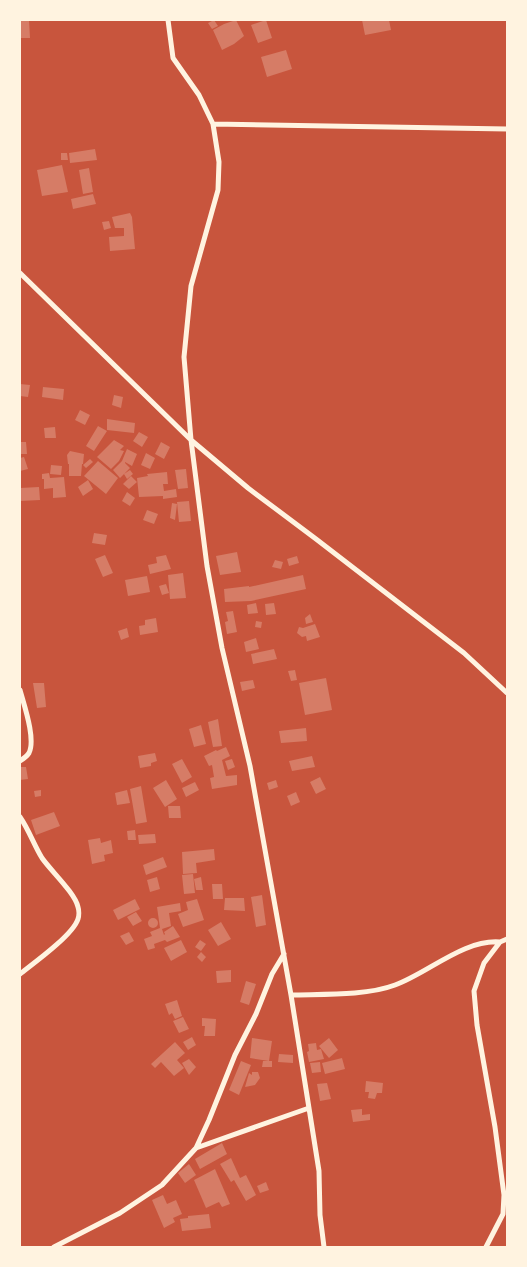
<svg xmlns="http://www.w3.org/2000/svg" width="527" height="1267" font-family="'Golos Text',sans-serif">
  <rect width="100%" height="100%" fill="#c8553d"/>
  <path fill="#d67c66" d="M20,20H29L30,38H20Z
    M214,20L218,26L212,29L208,23Z
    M236,20L244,36L234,44L222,50L213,30L224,24Z
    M266,20L272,38L258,43L251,25Z
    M362,20H389L391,30L365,35Z
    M286,50L292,69L267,77L261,57Z
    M95,149L97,160L70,163L69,153Z
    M61,153H67L68,160H61Z
    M62,165L68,192L42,196L37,170Z
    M89,168L93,192L83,194L79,170Z
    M93,194L96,204L73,209L71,199Z
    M130,213L132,217L135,249L110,251L109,237L124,236V228H115L112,217Z
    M109,221L111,228L104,230L102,222Z
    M20,384L30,385L28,397L20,396Z
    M43,387L64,389L63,400L42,397Z
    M114,395L123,397L121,408L112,405Z
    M80,410L90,415L85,425L75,420Z
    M107,419L135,423L134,433L107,430Z
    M98,426L107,431L94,451L86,446Z
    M55,427L56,438H45L44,428Z
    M139,432L148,437L142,447L133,441Z
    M114,440L124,446L120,450L124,451L119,461L111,469L97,457Z
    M20,442H26L27,454H20Z
    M161,442L170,447L164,459L155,454Z
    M127,449L137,454L132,466L125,462V463L130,468L120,478L113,470L122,461Z
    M70,451L84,454L83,464H82L81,476H69V464H68L67,455Z
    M146,453L155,458L150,469L141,465Z
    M24,457L28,469L20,471V458Z
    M90,459L93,462L86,468L83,465Z
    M98,461L118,478L106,494L84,476Z
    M51,465L62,466L61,475L50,474Z
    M186,469L188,488L178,489L175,470Z
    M130,470L133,474L127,479L124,474Z
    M167,472L168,484H163L164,491L176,489L177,497L163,499V496L139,497L137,478L148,476L147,474Z
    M49,473L50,478L64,477L66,497L53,498V488L44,489V479H42V474Z
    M131,476L137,482L129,489L123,484Z
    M88,480L93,489L83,496L78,487Z
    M39,487L40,500L20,501V488Z
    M127,492L135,498L130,506L122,501Z
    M189,501L191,521L179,522L177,502Z
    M172,503L177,504L175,520L170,518Z
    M147,510L158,514L154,524L143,520Z
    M94,533L107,535L105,545L92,543Z
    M237,552L241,572L220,575L216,556Z
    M105,555L113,573L103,577L95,559Z
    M166,555L171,569L150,574L148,565L157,563L156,557Z
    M297,556L299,563L289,566L287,559Z
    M275,560L283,562L281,569L272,567Z
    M183,573L186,598L170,599L168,575Z
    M303,575L306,589L251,601L225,602L224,589L249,586V587Z
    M147,576L150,592L128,596L125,580Z
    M166,584L169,593L162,595L159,586Z
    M256,603L258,613L248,614L247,605Z
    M274,603L276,614L266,615L265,604Z
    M233,611L237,632L227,634L225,622L228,621L226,612Z
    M310,614L313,622L306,624L305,618Z
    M156,618L158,632L140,635L139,626L145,625V620Z
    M256,621L262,622L261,628L255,627Z
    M315,624L320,637L307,641L306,636L302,637L297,633L299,627L303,628Z
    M127,628L129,637L121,640L118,631Z
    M256,638L259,649L246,652L244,642Z
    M274,649L277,659L253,664L251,654Z
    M295,670L297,680L291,681L288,671Z
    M326,678L332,710L305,715L299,683Z
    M253,680L255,688L242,691L240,682Z
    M33,683H44L46,707L37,708Z
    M218,719L222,746L213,747L208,722Z
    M201,725L206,744L194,747L189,729Z
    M306,728L307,741L281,743L279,731Z
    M226,747L230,756L222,760L226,776L237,775V785L212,789L210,778L214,777L212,765L209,766L204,756L216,750L217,751Z
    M155,753L157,761L151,763V766L140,768L138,756Z
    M312,756L315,767L292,771L289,761Z
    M182,759L192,777L182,783L172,764Z
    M232,759L235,767L228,770L225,761Z
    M20,767H26L28,779L20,780Z
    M320,777L326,789L316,794L310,782Z
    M166,780L177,799L165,807L153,788Z
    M276,780L278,787L269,790L267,783Z
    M195,782L199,790L186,797L182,788Z
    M141,786L147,822L136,824L130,789Z
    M41,790V796L35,797L34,791Z
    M127,790L130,803L117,805L115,793Z
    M296,792L300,802L291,806L287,796Z
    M168,806H180L181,818H169Z
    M54,812L60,826L36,835L31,820Z
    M135,830L136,840H128L127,831Z
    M155,834L156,843L139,844L138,835Z
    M100,838L101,843L111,840L113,853L104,855L105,861L92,864L88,840Z
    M214,849L215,860L196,863L197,873L183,874L182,852Z
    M163,857L167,867L146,875L143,865Z
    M193,874L195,893L184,894L182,875Z
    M157,877L160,889L150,892L147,880Z
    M201,877L203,890H196L194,879Z
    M212,884H222L223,899H213Z
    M262,895L266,925L256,927L251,897Z
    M225,898H244L245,911L224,910Z
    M135,899L140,909L118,920L113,910Z
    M197,899L204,920L183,927L178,914L188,910L186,902Z
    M180,903L181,911L169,913L171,926L162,929L164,935L165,934L164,932L173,926L180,937L167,942L165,940L154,944L155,948L148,950L144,939L152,936L150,932L160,928L157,907Z
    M136,912L142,921L133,926L127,917Z
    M148 923a5 5 0 1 1 10 0a5 5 0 1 1-10 0Z
    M221,922L231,939L218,946L208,930Z
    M129,932L134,941L126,945L120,936Z
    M181,940L187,952L171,961L164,948Z
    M200,940L206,944L201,951L195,947Z
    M201,952L206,957L202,962L197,957Z
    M231,970V982L217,983L216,971Z
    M246,981L256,984L249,1005L240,1002Z
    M177,1000L182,1016L175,1019L172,1013L169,1015L165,1004Z
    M183,1017L189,1029L179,1033L173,1021Z
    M202,1018L216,1019L215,1036H204L205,1026H202Z
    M192,1037L196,1045L188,1050L183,1042Z
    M252,1038L272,1041L269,1061L250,1058Z
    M329,1038L338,1050L329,1058L319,1046Z
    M175,1042L185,1053L177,1060L184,1068L174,1076L161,1062L155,1068L151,1064Z
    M316,1043L317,1050L321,1049L324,1059L309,1062L307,1052L309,1051L308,1044Z
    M279,1054L293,1055V1063L278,1062Z
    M342,1058L345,1069L325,1074L322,1063Z
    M189,1059L196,1067L189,1075L182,1063Z
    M241,1061L251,1065L239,1095L229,1090Z
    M263,1061H272V1067H262Z
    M320,1062L321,1072L312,1073L310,1063Z
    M252,1072H258L260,1078L255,1085L245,1087L249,1073L252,1075Z
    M366,1081L383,1083L382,1093H377L375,1099L368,1098L369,1092H365Z
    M327,1083L331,1099L320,1101L317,1084Z
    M362,1109V1115L370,1114V1120L353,1122L351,1110Z
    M222,1143L227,1154L200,1169L195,1159Z
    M231,1158L240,1178L246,1175L256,1195L246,1201L234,1180L231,1182L220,1164Z
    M189,1164L196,1175L185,1183L178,1173Z
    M215,1169L230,1204L222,1207L219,1202L206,1208L194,1180Z
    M266,1182L269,1190L260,1193L257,1186Z
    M163,1195L167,1204L176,1200L182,1214L173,1218L175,1222L164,1228L152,1200Z
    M209,1214L211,1228L182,1231L180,1219L188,1218V1216Z"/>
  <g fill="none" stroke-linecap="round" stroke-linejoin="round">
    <path stroke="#fff3e0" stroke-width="5" d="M168,20L173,58L199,95L213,124L219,162L218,190L191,286L184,357L191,440L207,566L222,648L250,766L291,995L319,1171L320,1215L324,1247
      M213,124L507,129
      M20,273L191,440L248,488L316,539L464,653L507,693
      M20,690C24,705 36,739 29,753C27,756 23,759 20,761
      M20,817C29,830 34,845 42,858C51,871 75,893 78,907C79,910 79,916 78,919C73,935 34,963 20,974
      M291,995C323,994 366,996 395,985C428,973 464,939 500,942
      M196,1148L309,1108
      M54,1247L120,1213L162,1185L196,1148L209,1120L235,1055L256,1014L272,974L284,954
      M486,1247L503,1214L504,1195L495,1127L477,1025L474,991L484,963L500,942L507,939"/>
  </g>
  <rect width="527" height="1267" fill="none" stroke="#fff3e0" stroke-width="42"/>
</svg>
